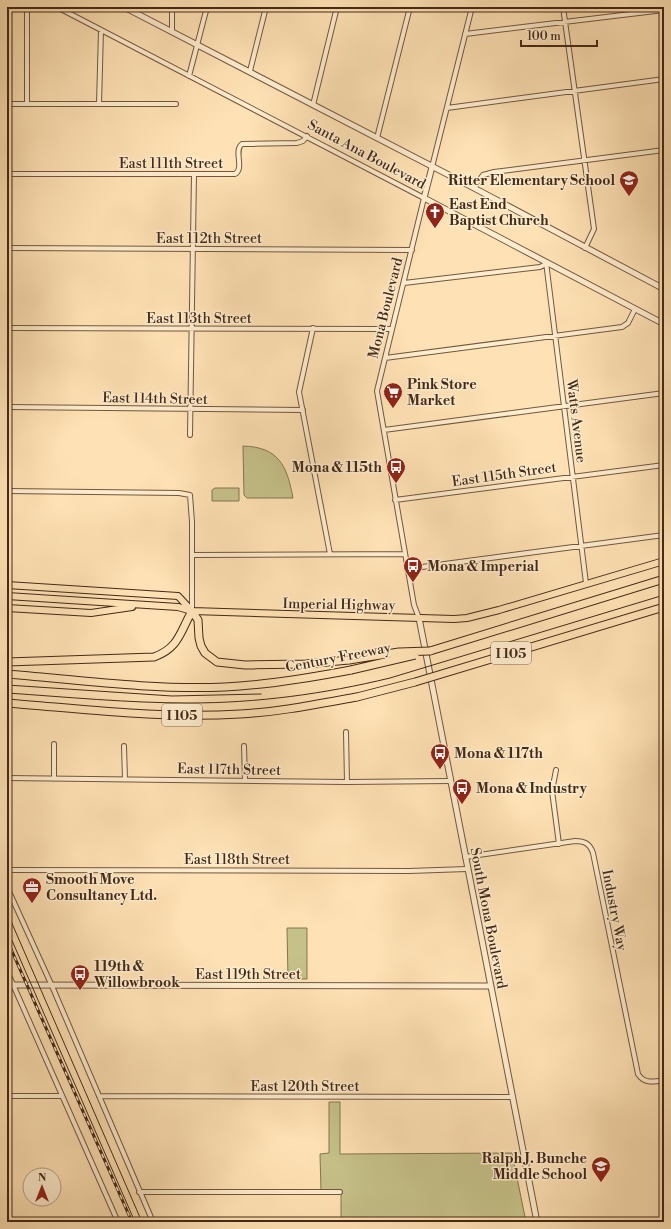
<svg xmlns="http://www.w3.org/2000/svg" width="671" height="1229" font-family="'Libre Bodoni',serif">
  <rect width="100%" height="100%" fill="#fee1b4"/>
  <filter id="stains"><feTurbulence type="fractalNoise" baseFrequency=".005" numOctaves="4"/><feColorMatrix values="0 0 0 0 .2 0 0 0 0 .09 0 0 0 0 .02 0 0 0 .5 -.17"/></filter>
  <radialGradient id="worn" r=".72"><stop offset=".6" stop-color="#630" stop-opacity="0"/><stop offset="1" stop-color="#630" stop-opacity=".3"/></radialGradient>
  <path fill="#c6c189" stroke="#857550" d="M243,446C279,447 287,466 293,498H247L244,495Z
    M215,488H239V501H212V490Z
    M287,928H307V979H288Z
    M329,1102H340V1154L512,1153L526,1222H341V1191H321L320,1154L329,1153Z"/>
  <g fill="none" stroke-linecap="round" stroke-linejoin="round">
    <g stroke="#72573e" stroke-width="6">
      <path id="minor" d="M57,7L424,198L377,391L414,605L419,618
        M172,7V32
        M563,7L594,229L585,248
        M465,34L664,10
        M250,71L266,7
        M189,76L207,7
        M7,104H176
        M27,104V7
        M99,104L101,30
        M313,105L337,7
        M447,108L664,79
        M377,138L410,7
        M432,167L472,7
        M7,174H235C245,168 233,151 242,144L297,143L303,141L307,136
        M474,188L483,175L494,172L664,150
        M7,248L412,250
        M546,262L586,583
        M404,283L540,267L544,265L546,262
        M7,328L391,329
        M313,328L299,392L330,554
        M385,358L622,327L628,323L635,309
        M7,407L303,410
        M384,430L664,393
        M190,435L194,174
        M7,491L179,493L190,495L192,522V611
        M395,500L664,465
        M193,555L405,554
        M407,569L664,535
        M346,732L347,782
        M124,746L125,779
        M244,746L245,780
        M556,770L552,791L559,844
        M54,777V744
        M7,778L347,782L450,781
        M465,857L575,841C585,841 590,844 593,853L638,1074C644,1084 654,1082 664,1080
        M7,870L409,871L467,869
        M7,887L52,986L153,1222
        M7,971L118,1222
        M7,1096H62
        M99,1096L511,1097
        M139,1192H340"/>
    </g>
    <g stroke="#72573e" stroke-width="7">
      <path id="tertiary" d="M124,7L474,188L664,289
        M432,167L424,198L664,324
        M419,618L537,1222
        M7,985L490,986"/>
    </g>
    <g stroke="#442917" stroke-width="8">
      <path id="primary" d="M7,585L178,596L191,610
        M7,596L178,607L192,611L454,619L467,618L499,610L664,561
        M7,608L91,613L132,607"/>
    </g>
    <g stroke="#442917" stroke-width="9">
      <path id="motorway" d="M430,651L664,579
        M7,662L154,657C179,648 180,632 192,611L198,620L199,638L201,646L205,653L217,662L245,665L306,664L349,660
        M7,674C79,680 152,690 225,687C267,685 309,678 351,670
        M7,703C84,709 162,719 240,714C279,712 318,704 357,697"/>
    </g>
    <use href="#minor" stroke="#feecce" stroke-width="4"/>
    <use href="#tertiary" stroke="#feecce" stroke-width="5"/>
    <use href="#primary" stroke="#fee1b4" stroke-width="6"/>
    <use href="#motorway" stroke="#fee1b4" stroke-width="7"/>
    <path stroke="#442917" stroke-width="1" d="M7,685L172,696L261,694
      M7,693C67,697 128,703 189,703C257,703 324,694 390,678L664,595
      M7,912L142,1222
      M7,929L135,1222"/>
    <g stroke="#442917" stroke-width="3">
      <path id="rail" d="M7,940L132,1222"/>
    </g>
    <use href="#rail" stroke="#feecce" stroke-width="1.5" stroke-dasharray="4.5" stroke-linecap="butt"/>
    <g stroke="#442917" stroke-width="9" stroke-linecap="butt">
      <path id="motorway-bridge" d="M349,660L399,652L430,651
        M351,670L415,655
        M357,697L415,682L664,607"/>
    </g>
    <use href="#motorway-bridge" stroke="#fee1b4" stroke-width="7"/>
  </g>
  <defs>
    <g id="school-pin" transform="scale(1)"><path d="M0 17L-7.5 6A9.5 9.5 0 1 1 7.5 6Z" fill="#8f2418" stroke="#feecce"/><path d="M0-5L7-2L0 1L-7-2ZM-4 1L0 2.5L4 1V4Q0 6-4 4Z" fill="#fff"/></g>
    <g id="church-pin" transform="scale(1)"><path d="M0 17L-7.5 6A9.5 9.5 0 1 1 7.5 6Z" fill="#8f2418" stroke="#feecce"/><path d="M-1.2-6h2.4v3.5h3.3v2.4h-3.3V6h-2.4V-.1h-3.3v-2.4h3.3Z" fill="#fff"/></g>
    <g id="supermarket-pin" transform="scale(1)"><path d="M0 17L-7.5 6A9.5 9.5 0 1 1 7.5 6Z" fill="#8f2418" stroke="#feecce"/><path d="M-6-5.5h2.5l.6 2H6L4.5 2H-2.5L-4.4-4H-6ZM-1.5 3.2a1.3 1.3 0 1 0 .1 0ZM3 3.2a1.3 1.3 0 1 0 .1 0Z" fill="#fff"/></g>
    <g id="bus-pin" transform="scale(1)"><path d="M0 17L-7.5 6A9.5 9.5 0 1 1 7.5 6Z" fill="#8f2418" stroke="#feecce"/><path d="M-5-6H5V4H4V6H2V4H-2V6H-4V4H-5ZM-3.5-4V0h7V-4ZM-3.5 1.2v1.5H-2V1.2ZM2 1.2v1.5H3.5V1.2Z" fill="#fff"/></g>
    <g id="office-pin" transform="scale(1)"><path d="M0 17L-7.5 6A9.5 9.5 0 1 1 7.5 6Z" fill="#8f2418" stroke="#feecce"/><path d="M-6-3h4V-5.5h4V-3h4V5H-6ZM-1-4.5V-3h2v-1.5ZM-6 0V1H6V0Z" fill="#fff"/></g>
  </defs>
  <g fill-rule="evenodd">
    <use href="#school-pin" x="629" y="180"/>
    <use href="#church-pin" x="435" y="212"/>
    <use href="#supermarket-pin" x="393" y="392"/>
    <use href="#bus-pin" x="396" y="467"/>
    <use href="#bus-pin" x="413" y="566"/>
    <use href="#bus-pin" x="440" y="753"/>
    <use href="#bus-pin" x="462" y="788"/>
    <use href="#office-pin" x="32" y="887"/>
    <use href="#bus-pin" x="80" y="974"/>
    <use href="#school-pin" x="601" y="1166"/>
  </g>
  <g text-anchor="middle" stroke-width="3" stroke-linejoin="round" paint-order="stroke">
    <g fill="#feecce" stroke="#7c644e" stroke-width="1">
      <rect x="491" y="642" width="40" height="22" rx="3"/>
      <rect x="162" y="704" width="40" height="22" rx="3"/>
    </g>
    <g font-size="13" font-weight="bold" fill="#442917">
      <text x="511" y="658">I 105</text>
      <text x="182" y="720">I 105</text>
    </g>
    <g font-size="14" fill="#442917" stroke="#feecce">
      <text transform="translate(367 154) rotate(28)" y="5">Santa Ana Boulevard</text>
      <text x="171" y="168">East 111th Street</text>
      <text x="209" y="243">East 112th Street</text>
      <text transform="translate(385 308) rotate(-76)" y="5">Mona Boulevard</text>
      <text x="199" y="323">East 113th Street</text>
      <text transform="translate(155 398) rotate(1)" y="5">East 114th Street</text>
      <text transform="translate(577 421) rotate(83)" y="5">Watts Avenue</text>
      <text transform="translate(504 474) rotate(-8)" y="5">East 115th Street</text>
      <text transform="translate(339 604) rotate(1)" y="5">Imperial Highway</text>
      <text transform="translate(338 657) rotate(-11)" y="5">Century Freeway</text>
      <text transform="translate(229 769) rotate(1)" y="5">East 117th Street</text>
      <text x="237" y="864">East 118th Street</text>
      <text transform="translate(615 910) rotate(79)" y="5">Industry Way</text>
      <text transform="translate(489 918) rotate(79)" y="5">South Mona Boulevard</text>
      <text x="248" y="979">East 119th Street</text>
      <text x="305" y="1091">East 120th Street</text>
    </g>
    <g font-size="14" font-weight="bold" fill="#442917" stroke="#feecce" text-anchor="start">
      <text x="615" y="185" text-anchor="end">Ritter Elementary School</text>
      <text x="449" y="209">East End<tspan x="449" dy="16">Baptist Church</tspan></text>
      <text x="407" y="389">Pink Store<tspan x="407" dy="16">Market</tspan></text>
      <text x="382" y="472" text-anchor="end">Mona &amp; 115th</text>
      <text x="427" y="571">Mona &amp; Imperial</text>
      <text x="454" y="758">Mona &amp; 117th</text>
      <text x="476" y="793">Mona &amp; Industry</text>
      <text x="46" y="884">Smooth Move<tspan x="46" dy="16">Consultancy Ltd.</tspan></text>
      <text x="94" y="971">119th &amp;<tspan x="94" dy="16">Willowbrook</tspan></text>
      <text x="587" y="1163" text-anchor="end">Ralph J. Bunche<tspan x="587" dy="16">Middle School</tspan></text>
    </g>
  </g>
  <rect width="671" height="1229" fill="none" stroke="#fee1b4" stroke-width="24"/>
  <rect x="8" y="8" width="655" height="1213" fill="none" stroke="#442917" stroke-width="2"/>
  <rect x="12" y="12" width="647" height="1205" fill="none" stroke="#442917"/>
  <g transform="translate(42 1187)"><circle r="19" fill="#feecce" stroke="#b49e85"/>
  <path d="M0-3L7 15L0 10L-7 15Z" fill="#8f2418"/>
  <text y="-6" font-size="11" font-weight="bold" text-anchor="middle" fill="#442917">N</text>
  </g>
  <path d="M521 40v6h76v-6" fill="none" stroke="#442917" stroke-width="2"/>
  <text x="527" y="40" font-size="12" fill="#442917" stroke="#feecce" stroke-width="3" paint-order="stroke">100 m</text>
  <rect width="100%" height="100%" filter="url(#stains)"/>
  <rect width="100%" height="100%" fill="url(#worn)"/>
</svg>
